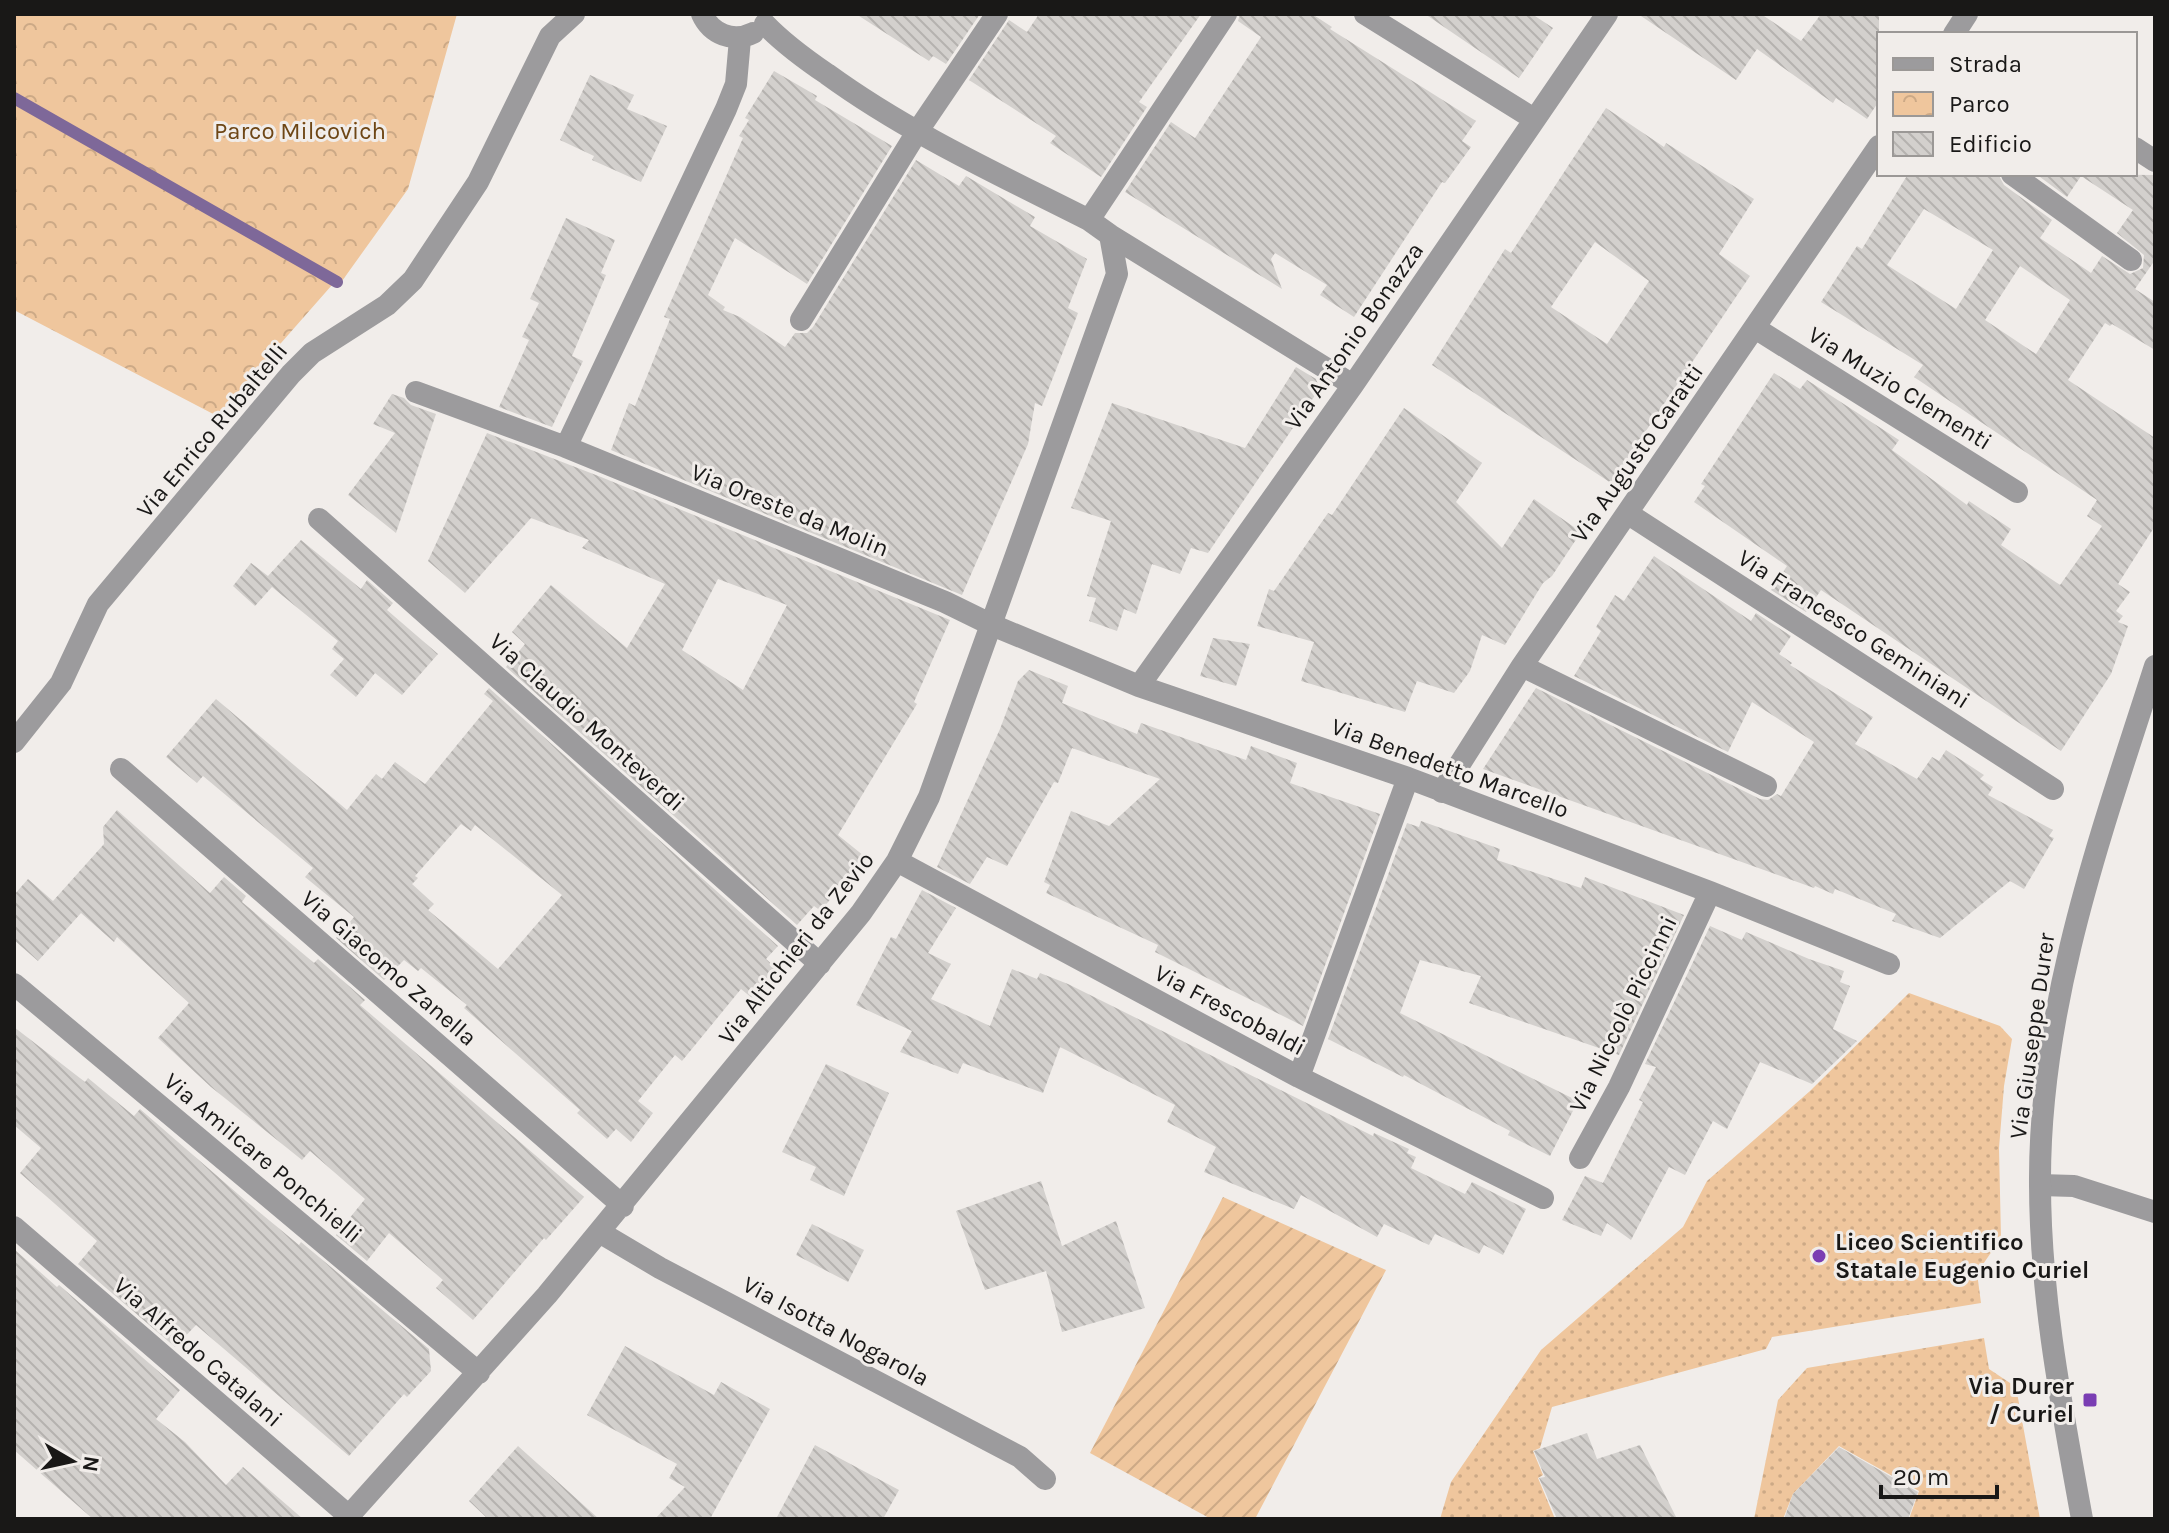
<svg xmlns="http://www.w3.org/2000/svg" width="2169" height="1533" font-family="Karla,sans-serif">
  <defs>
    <pattern id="grass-dots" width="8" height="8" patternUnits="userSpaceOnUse" patternTransform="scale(2)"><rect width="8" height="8" fill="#efc69d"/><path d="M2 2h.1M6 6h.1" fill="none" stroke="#cca986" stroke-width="1.8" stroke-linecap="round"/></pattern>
    <pattern id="park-crowns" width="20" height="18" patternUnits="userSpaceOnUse" patternTransform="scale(2)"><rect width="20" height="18" fill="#efc69d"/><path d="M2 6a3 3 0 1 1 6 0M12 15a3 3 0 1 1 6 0" fill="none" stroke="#cca986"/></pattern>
    <pattern id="garden-furrows" width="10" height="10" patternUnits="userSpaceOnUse" patternTransform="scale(2)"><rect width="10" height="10" fill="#efc69d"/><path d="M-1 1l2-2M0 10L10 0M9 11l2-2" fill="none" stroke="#cca986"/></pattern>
    <pattern id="building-back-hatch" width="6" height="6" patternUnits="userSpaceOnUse" patternTransform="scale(2)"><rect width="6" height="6" fill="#d3d0cd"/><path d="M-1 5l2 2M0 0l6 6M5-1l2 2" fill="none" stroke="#b5b2af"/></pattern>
  </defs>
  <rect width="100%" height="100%" fill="#f1edea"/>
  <path fill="url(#grass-dots)" d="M1909,993L2000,1026L2012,1039L2004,1086L1999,1148L2001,1238L1977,1273L1981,1303L1772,1337L1766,1349L1552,1407L1540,1448L1533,1451L1543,1475L1538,1478L1555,1519H1440L1451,1482L1541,1350L1683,1227L1707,1181L1810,1091Z
    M1984,1338L1989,1369L2016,1387L2040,1519H1909L1919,1491L1839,1446L1793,1494L1783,1519H1754L1778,1400L1807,1368Z"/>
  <path fill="url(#park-crowns)" d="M14,14H457L408,189L337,288L332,285L217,416L14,310Z"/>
  <path fill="url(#garden-furrows)" d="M1223,1197L1386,1270L1255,1519H1211L1090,1453Z"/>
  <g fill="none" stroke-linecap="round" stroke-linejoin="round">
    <path stroke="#7e6899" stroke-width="12" d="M14,98L337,282"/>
  </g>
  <path fill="url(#building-back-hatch)" fill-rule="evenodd" d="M856,14H980L946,64L933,56L929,61Z
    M1039,14H1201L1139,102L1147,107L1101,177L1050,143L1056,136L969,80L1009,20L1027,32Z
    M1240,14H1312L1332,27L1330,29L1476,121L1462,141L1471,147L1445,183L1442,182L1354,317L1320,295L1327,285L1275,253L1271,259L1282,289L1125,192L1171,122L1195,138L1261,37L1238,21Z
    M1425,14H1532L1553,28L1519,78Z
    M1638,14H1761L1801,41L1821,14H1879V101L1867,119L1836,98L1833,103L1757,49L1736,80Z
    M774,71L817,96L815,100L892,146L807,284L735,238L708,295L725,307L723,310L740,317L785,347L795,333H807L813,327L916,160L959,186L966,176L1035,217L1030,226L1087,259L1068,308L1078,313L1042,406L1035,403L1028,444L962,595L611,450L629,403L635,406L670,319L664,317L743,138L739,136L749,120L745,118Z
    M590,75L634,95L627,109L667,126L641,182L592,160L594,156L560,140Z
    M1606,108L1664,147L1666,143L1754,199L1719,254L1750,276L1611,483L1432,365L1505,249L1511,253ZM1595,242L1649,281L1607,344L1551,307Z
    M1908,174H1998L2004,185L2052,220L2040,238L2091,273L2102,256L2130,274L2143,268L2144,255L2117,233L2133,210L2081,176L2067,197L2036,174L2155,175V260L2135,289L2155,302V350L2112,324L2110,326L2105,323L2068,380L2155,438V526L2118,584L2130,592L2116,611L2123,616L2118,622L2128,626L2111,674L2061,751L1821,590L1806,612L1771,590L1787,566L1694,502L1705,486L1701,484L1774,373L1800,389L1807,380L1899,440L1892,450L1967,505L1969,501L2011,529L2001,545L2060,585L2102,526L2087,516L2097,500L1914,377L1923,365L1821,302L1857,246L1862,249ZM1924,209L1993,250L1956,309L1887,265ZM2020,266L2070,300L2036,354L1985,320Z
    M566,218L615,240L601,273L606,275L572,356L583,361L552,427L499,407L529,340L522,337L539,303L530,299Z
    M1296,367L1316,379L1320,388L1208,553L1191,548L1180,574L1152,564L1136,614L1124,609L1117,631L1089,621L1096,598L1087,596L1111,521L1071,508L1112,403L1245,448Z
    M392,394L404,398L411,405L436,414L396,533L348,495L395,433L373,424Z
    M1404,408L1482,463L1456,502L1502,548L1534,499L1581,532L1552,576L1543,583L1505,645L1482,635L1470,671L1454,693L1417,681L1405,712L1301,681L1314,642L1257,626L1269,589L1274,591L1328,513L1332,515Z
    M487,433L601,477L950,620L914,702L917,704L838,835L864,856L821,911L814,906L797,925L506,667L525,644L512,632L551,585L627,648L665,584L582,548L589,540L531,518L465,593L428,561ZM718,579L787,605L743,690L682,650Z
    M301,540L361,589L367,580L393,603L387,610L438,654L402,695L375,673L356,697L330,675L344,659L332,649L338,641L272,587L255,606L233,586L251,563L268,576Z
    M1654,556L1751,621L1756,613L1791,636L1779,654L1792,663L1790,665L1873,717L1855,744L1917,779L1932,757L1939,761L1946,750L1984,775L1980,779L1993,787L1988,795L2053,830L2049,836L2054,838L2024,889L2010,881L1940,938L1892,921L1896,914L1835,889L1833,894L1815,886L1814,888L1483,769L1536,688L1760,799L1768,800L1777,794L1781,796L1814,742L1752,702L1728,752L1574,676L1601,631L1596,627L1615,595L1624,601Z
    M1213,638L1250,644L1236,686L1200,676Z
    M1029,670L1068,686L1062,703L1137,734L1141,723L1246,760L1251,746L1297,763L1290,783L1380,814L1303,1026L1155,952L1158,945L1046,893L1050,885L1044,882L1071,811L1109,826L1160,779L1072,748L1058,783L1054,782L1007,866L987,857L970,884L937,867L1000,729L1018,681Z
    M489,688L778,946L766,959L777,969L752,998L741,989L682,1061L675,1055L638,1101L653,1113L631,1142L616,1129L607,1139L577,1113L580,1110L464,1008L467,1005L421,968L418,971L404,960L384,980L336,938L354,917L305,877L313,868L203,776L197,783L166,757L216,699L347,810L376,774L382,779L395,762L425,784L493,701L484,694ZM461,824L471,831L475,825L562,895L498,969L428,910L434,904L412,884L418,878L415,876Z
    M117,810L210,893L224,877L246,896L242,902L314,963L318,959L365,1000L360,1005L584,1197L546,1240L544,1238L473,1320L436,1288L443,1280L389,1233L367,1261L336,1235L365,1199L310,1151L302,1160L211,1087L158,1038L189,1003L117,937L114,942L81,913L38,961L14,940V895L28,879L53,901L104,844L103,827Z
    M1421,821L1500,849L1497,860L1581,888L1585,877L1684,915L1619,1055L1469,1003L1481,976L1420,960L1400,1013L1578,1101L1550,1156L1508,1135L1510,1131L1404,1075L1403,1077L1328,1039L1407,823L1419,827Z
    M922,890L956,908L928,953L951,964L931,999L990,1026L1012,969L1037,979L1040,973L1068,984L1373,1136L1374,1133L1409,1149L1407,1153L1416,1157L1411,1168L1465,1194L1472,1182L1526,1209L1503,1255L1484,1245L1479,1254L1435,1234L1429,1245L1384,1224L1377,1237L1301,1195L1294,1209L1204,1172L1216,1147L1167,1122L1175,1105L1060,1047L1043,1093L963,1063L958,1074L900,1052L912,1031L856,1005L891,937L896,939Z
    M1710,926L1742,940L1746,932L1809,959L1844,971L1840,982L1850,986L1833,1029L1857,1041L1812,1084L1760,1062L1727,1129L1713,1121L1685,1175L1669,1167L1631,1240L1607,1223L1601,1236L1562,1220L1585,1176L1603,1183L1643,1102L1639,1100L1656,1067L1645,1064Z
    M14,1027L85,1082L88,1078L134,1116L140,1109L246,1201L299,1245L301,1242L429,1349L431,1371L407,1397L404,1394L349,1456L196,1325L175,1347L78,1264L97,1241L20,1173L41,1148L14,1125Z
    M826,1064L889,1093L844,1196L810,1180L816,1167L782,1152Z
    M1041,1181L1062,1246L1116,1221L1145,1308L1062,1332L1046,1271L985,1290L956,1211Z
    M812,1224L864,1250L848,1282L796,1255Z
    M14,1249L57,1287L59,1285L180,1390L156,1419L185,1442L226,1485L243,1467L303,1519H93L14,1450Z
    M625,1346L714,1395L721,1382L770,1409L710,1519H655L685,1487L669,1478L677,1464L587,1415Z
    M1587,1433L1597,1459L1640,1445L1677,1519H1557L1539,1478L1545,1477L1534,1451Z
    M815,1445L899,1490L883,1519H776Z
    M518,1446L599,1519H488L469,1501Z
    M1839,1447L1918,1492L1908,1519H1784L1793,1494Z"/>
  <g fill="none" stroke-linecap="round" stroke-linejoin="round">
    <path stroke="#9c9b9d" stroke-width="22" d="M702,14C711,34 733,43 753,33
      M1365,14L1534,119
      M1954,34L1967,14
      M740,39L736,84L726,109L566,447L945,602L992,625L1139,686L1408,778L1710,892L1889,964
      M2135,148L2155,161
      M2012,174L2131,260
      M1089,220L1226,14
      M1110,235L1353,385
      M801,320L917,132L997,14
      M1755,328L2017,492
      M416,392L566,447
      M1627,513L2053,789
      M319,519L820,964
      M1522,666L1766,786
      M1139,686L1353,385L1607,14
      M14,742L61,683L98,604L291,374L312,353L387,305L413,280L478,182L550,36L574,14
      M121,769L623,1206
      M1442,792L1522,666L1879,146
      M897,861L1299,1077L1543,1198
      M14,984L479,1373
      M1299,1077L1408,778
      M1580,1158L1619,1087L1710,892
      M2040,1185L2074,1186L2155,1212
      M14,1227L349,1516
      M601,1233L660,1268L1020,1457L1045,1479
      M346,1519L547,1295L861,913L897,861L929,797L1117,274L1110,235L1089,220C1000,175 908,133 827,74C805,59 784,44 765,24"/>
    <path stroke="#9c9b9d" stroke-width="22" d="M2082,1519C2062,1408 2040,1297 2040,1183C2039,1005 2101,834 2155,666"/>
  </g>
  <g fill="#7a3db3" stroke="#f1edea" stroke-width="3">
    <circle cx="1819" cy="1256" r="8"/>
    <rect x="2082" y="1392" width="16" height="16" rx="4"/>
  </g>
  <g text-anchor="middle" stroke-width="6" stroke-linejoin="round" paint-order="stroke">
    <g font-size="24" fill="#6e4615" stroke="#f1edea">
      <text x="300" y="139">Parco Milcovich</text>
    </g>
    <g font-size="24" fill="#191817" stroke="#f1edea">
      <text transform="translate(1354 336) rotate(-55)" y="8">Via Antonio Bonazza</text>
      <text transform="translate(1900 388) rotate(32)" y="8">Via Muzio Clementi</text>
      <text transform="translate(212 430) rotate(-50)" y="8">Via Enrico Rubaltelli</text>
      <text transform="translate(1637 453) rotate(-55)" y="8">Via Augusto Caratti</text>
      <text transform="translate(790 510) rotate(22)" y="8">Via Oreste da Molin</text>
      <text transform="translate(1854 629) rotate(33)" y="8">Via Francesco Geminiani</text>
      <text transform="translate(587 722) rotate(42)" y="8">Via Claudio Monteverdi</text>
      <text transform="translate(1450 768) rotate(20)" y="8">Via Benedetto Marcello</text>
      <text transform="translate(796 948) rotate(-52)" y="8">Via Altichieri da Zevio</text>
      <text transform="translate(389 968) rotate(41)" y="8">Via Giacomo Zanella</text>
      <text transform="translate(1230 1010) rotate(28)" y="8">Via Frescobaldi</text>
      <text transform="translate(1623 1014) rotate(-64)" y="8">Via Niccolò Piccinni</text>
      <text transform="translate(2032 1036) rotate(-82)" y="8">Via Giuseppe Durer</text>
      <text transform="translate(263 1158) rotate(40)" y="8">Via Amilcare Ponchielli</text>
      <text transform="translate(836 1331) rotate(28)" y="8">Via Isotta Nogarola</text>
      <text transform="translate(198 1352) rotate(41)" y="8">Via Alfredo Catalani</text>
    </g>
    <g font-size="24" font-weight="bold" fill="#191817" stroke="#f1edea" text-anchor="start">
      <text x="1835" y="1250">Liceo Scientifico<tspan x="1835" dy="28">Statale Eugenio Curiel</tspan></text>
      <text x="2074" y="1394" text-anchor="end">Via Durer<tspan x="2074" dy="28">/ Curiel</tspan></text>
    </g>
  </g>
  <rect width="2169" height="1533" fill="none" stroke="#191817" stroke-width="32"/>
  <rect x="1877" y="32" width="260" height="144" fill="#f1edea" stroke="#9b9896" stroke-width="2"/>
  <rect x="1893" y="58" width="40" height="12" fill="#9c9b9d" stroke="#9b9896" stroke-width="2"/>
  <text x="1949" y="72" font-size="24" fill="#191817">Strada</text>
  <rect x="1893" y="92" width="40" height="24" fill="url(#park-crowns)" stroke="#9b9896" stroke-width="2"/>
  <text x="1949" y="112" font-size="24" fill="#191817">Parco</text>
  <rect x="1893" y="132" width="40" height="24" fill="url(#building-back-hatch)" stroke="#9b9896" stroke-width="2"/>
  <text x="1949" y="152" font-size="24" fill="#191817">Edificio</text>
  <g transform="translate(72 1461) rotate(99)" stroke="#f1edea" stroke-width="6" paint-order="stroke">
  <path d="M0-6L14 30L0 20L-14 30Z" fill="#191817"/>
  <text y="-12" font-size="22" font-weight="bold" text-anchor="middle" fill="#191817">N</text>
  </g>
  <path d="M1881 1485v12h116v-12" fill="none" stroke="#191817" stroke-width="4"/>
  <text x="1893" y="1485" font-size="24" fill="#191817" stroke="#f1edea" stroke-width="6" paint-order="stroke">20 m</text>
</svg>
